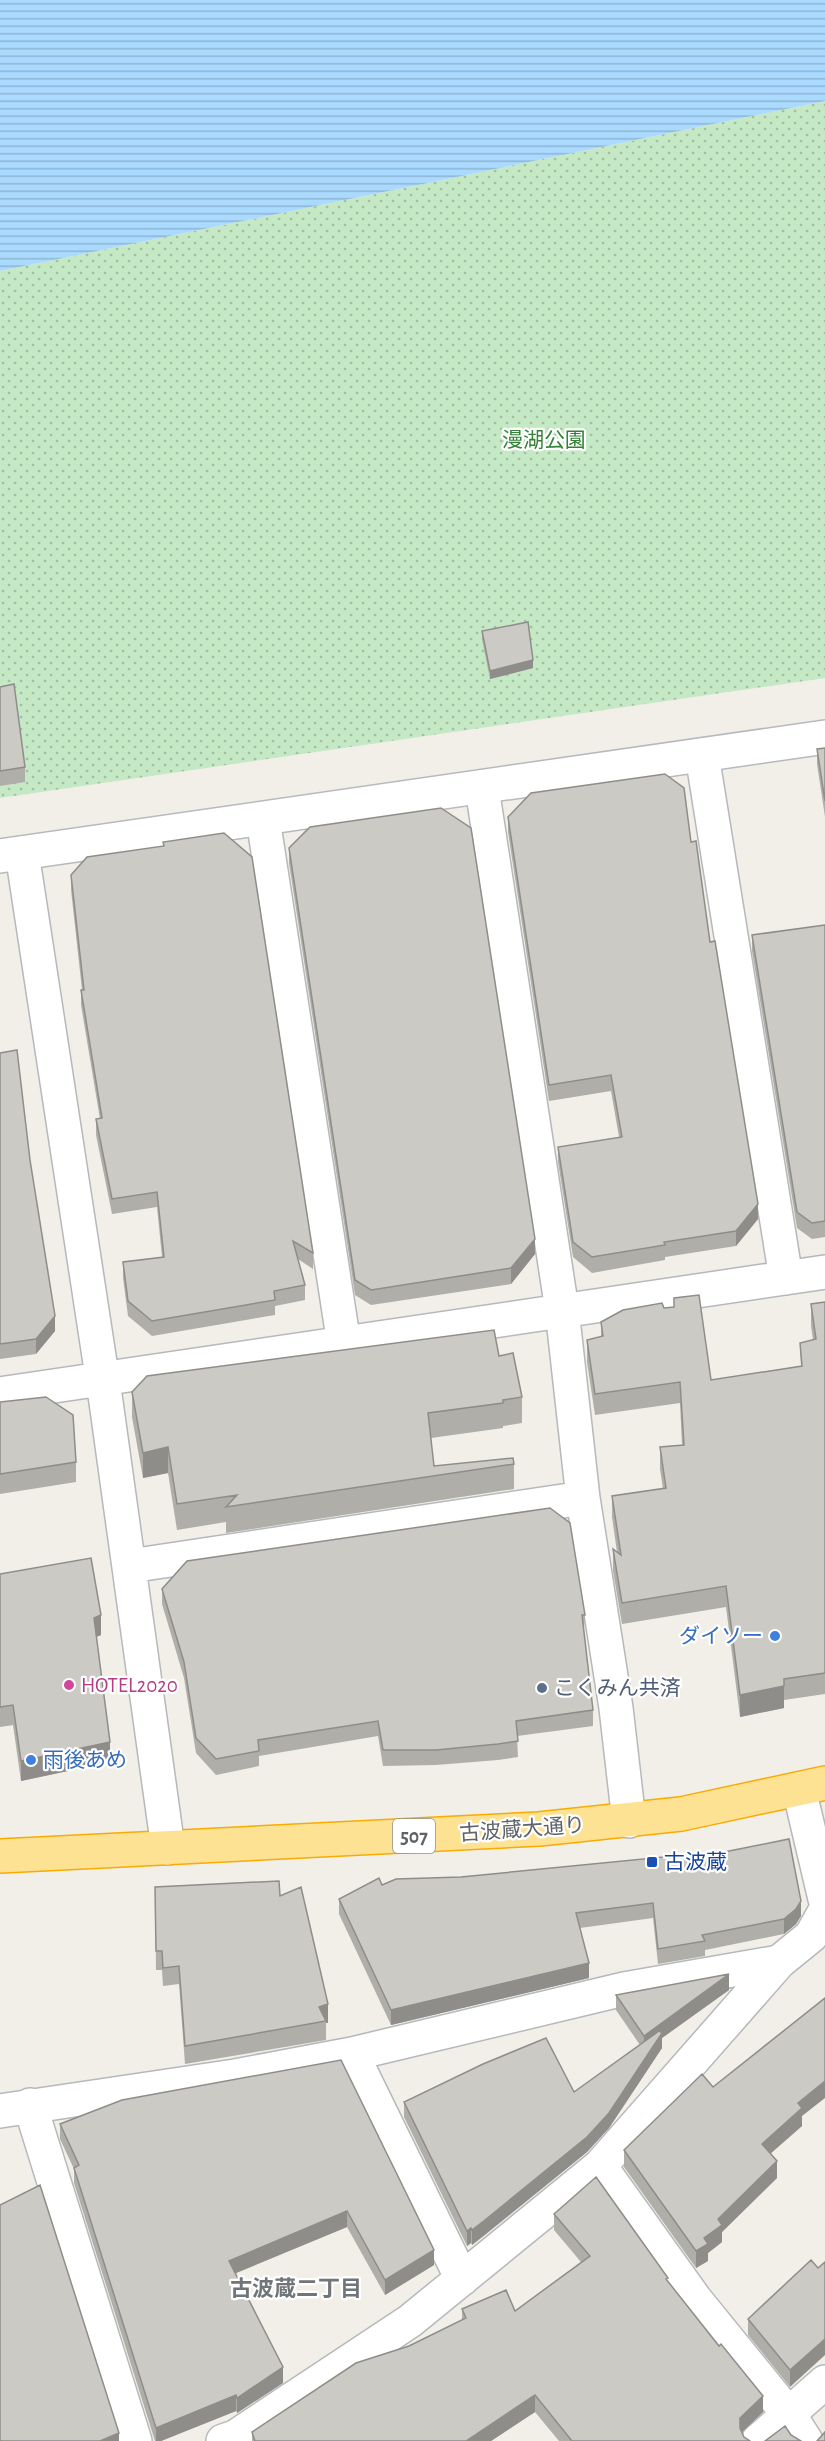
<svg xmlns="http://www.w3.org/2000/svg" width="825" height="2441" font-family="'Alegreya Sans','Noto Sans JP',sans-serif">
  <defs>
    <pattern id="green-dots" width="8" height="8" patternUnits="userSpaceOnUse" patternTransform="scale(1.5)"><rect width="8" height="8" fill="#c5e8c5"/><path d="M2 2h.1M6 6h.1" fill="none" stroke="#a3c0a4" stroke-width="1.8" stroke-linecap="round"/></pattern>
    <pattern id="water-rules" width="6" height="5" patternUnits="userSpaceOnUse" patternTransform="scale(1.5)"><rect width="6" height="5" fill="#aadaff"/><path d="M0 2.5h6" fill="none" stroke="#8eb4d2"/></pattern>
  </defs>
  <rect width="100%" height="100%" fill="#f1efe8"/>
  <path fill="url(#green-dots)" d="M825,101V678L0,798V271Z"/>
  <path fill="url(#water-rules)" d="M0,0H825V101L0,271Z"/>
  <g fill="none" stroke-linecap="round" stroke-linejoin="round">
    <g stroke="#b5b8bc" stroke-width="36">
      <path id="street" d="M702,755L786,1278
        M482,788L562,1310L583,1498L616,1708L629,1821
        M263,819L344,1344
        M22,853L106,1402L168,1848
        M0,1394L825,1272
        M130,1566L583,1498
        M799,1789L825,1899
        M352,2054L462,2279
        M30,2105L135,2441
        M0,2111L235,2076L352,2054L624,1989L779,1962
        M600,2166L695,2299L790,2416L806,2441
        M223,2441L235,2437L410,2321L600,2166L779,1962L811,1936L825,1911
        M758,2441L825,2382"/>
    </g>
    <g stroke="#b6babf" stroke-width="36">
      <path id="secondary" d="M0,856L825,737"/>
    </g>
    <g stroke="#f9ab00" stroke-width="36">
      <path id="highway" d="M0,1856L539,1829L681,1814L825,1783"/>
    </g>
    <use href="#street" stroke="#fff" stroke-width="33"/>
    <use href="#secondary" stroke="#fff" stroke-width="33"/>
    <use href="#highway" stroke="#fde293" stroke-width="33"/>
  </g>
  <path fill="#afaea9" d="M482,631L533,668L490,679L482,639Z
    M0,687L25,767V782L0,786Z
    M825,748V817L817,764V749Z
    M508,817L691,842L758,1219L736,1246L665,1257V1260L592,1273L573,1257L558,1162V1147L619,1137L611,1091L549,1101L508,832Z
    M289,848L535,1254L511,1284L371,1305L355,1295L289,863Z
    M71,875L313,1253V1269L298,1259L305,1285V1300L275,1306V1315L152,1336L128,1316L123,1278V1262L162,1257L157,1207L112,1214L96,1135V1119H100L81,1005V990H82L71,890Z
    M825,925V1237L812,1239L797,1228L752,951V935Z
    M0,1053L30,1160L55,1331L36,1354L0,1359Z
    M674,1298L711,1380L801,1366L800,1343L813,1340L811,1326V1304L825,1302V1694L784,1700V1708L740,1717L726,1607L622,1624L613,1571V1549L617,1552L612,1517V1496L663,1489L660,1469V1447L682,1445L680,1403L595,1415L587,1362V1340L601,1337V1322L674,1307Z
    M499,1356L522,1397V1423L503,1426V1428L431,1438L434,1466L514,1464V1489L226,1533V1522L177,1530L168,1473L143,1478L132,1417V1392Z
    M0,1402L76,1462V1482L0,1494Z
    M0,1574L101,1635L96,1637L110,1762L21,1781L13,1725L0,1727Z
    M162,1589L585,1615L584,1630L593,1710V1726L517,1736L518,1757L498,1760L436,1765L383,1766L378,1736L259,1756V1766L216,1775L196,1753L184,1678L162,1604Z
    M694,1858L801,1916L796,1924L784,1934L705,1950V1956L658,1964L653,1918L580,1928L589,1978L391,2025L339,1914V1899L382,1885L461,1877Z
    M155,1887L280,1896L328,2023H326V2040L185,2064L179,1984L163,1986L162,1970H156Z
    M729,1990L662,2038V2048L609,2128L587,2152L485,2235L472,2245L471,2243L467,2246L404,2117V2102L574,2092L640,2045L616,2010V1995Z
    M341,2060L434,2265L385,2295L347,2227L236,2273L283,2383L237,2413L236,2411L161,2441H155L74,2183V2169L60,2139V2124Z
    M713,2087L802,2116V2126L771,2153L777,2178L722,2232V2242L708,2253V2261L696,2268L624,2167V2150Z
    M554,2214L668,2282L763,2412L742,2433L744,2437L750,2441H559L535,2412L491,2441H252V2432L409,2346L462,2320V2309L515,2311L581,2262L554,2230Z
    M818,2268L790,2387L748,2335V2319Z"/>
  <path fill="#8f8d8a" d="M533,660V668L490,679V671Z
    M758,1204V1219L736,1246V1231Z
    M535,1239V1254L511,1284V1268Z
    M55,1316V1331L36,1354V1339Z
    M168,1447V1473L143,1478V1453Z
    M101,1615V1635L94,1638V1618Z
    M784,1686V1708L740,1717V1695Z
    M110,1742V1762L21,1781V1761Z
    M801,1901V1916L796,1924L784,1934V1919Z
    M589,1963V1978L391,2025V2010Z
    M729,1974V1990L662,2038V2048L609,2128L587,2152L472,2245V2230L644,2051V2036Z
    M328,2004V2023H326V2021L319,2007Z
    M825,2081V2098L802,2116V2126L762,2161V2144L798,2103Z
    M777,2161V2178L722,2232V2242L708,2253V2261L696,2268V2251L718,2219Z
    M347,2211V2227L229,2276V2261Z
    M471,2228V2243L467,2246V2231Z
    M434,2250V2265L385,2295V2280Z
    M825,2339V2355L790,2387V2370Z
    M283,2367V2383L237,2413V2398Z
    M236,2395V2411L161,2441H156V2428Z
    M535,2395V2412L491,2441H466Z
    M763,2396V2412L740,2434V2418Z
    M119,2433V2441H100Z"/>
  <path fill="#cccac5" stroke="#8f8d8a" stroke-width="1.5" d="M528,622L533,660L490,671L482,631Z
    M14,684L25,767L0,771V687Z
    M825,748V801L817,749Z
    M665,774L684,788L691,842L696,841L710,942L715,941L758,1204L736,1231L664,1242L665,1245L592,1257L573,1242L558,1147L622,1137L611,1075L549,1085L508,817L531,793Z
    M441,808L471,828L535,1239L511,1268L371,1290L355,1280L289,848L310,827Z
    M224,833L252,857L313,1253L293,1241L305,1285L274,1291L275,1300L152,1321L128,1301L123,1262L164,1257L157,1192L112,1199L96,1119L102,1118L81,990H84L71,875L87,857L164,846L163,842Z
    M825,925V1221L812,1223L797,1212L752,935Z
    M17,1050L30,1160L55,1316L36,1339L0,1344V1053Z
    M699,1295L711,1380L802,1366L800,1343L816,1339L811,1304L825,1302V1673L784,1679V1686L740,1695L726,1586L622,1603L613,1549L621,1555L612,1496L666,1488L660,1447L684,1445L680,1382L595,1394L587,1340L603,1336L601,1322L623,1310L662,1303L664,1308L674,1307V1298Z
    M494,1330L499,1356L513,1353L522,1397L503,1400V1403L428,1413L434,1466L513,1458L514,1464L226,1507L237,1495L177,1504L168,1447L143,1453L132,1392L147,1376Z
    M46,1397L73,1415L76,1462L0,1474V1402Z
    M550,1508L570,1523L585,1615H582L593,1710L516,1721L518,1741L498,1744L436,1750H383L378,1721L258,1740L259,1751L216,1759L196,1738L184,1662L162,1589L187,1561Z
    M91,1558L101,1615L94,1618L110,1742L21,1761L13,1705L0,1707V1574Z
    M789,1839L801,1901L796,1909L784,1919L702,1935L705,1941L658,1949L653,1903L576,1913L589,1963L391,2010L339,1899L379,1878L382,1885L396,1879L461,1877L694,1854V1858Z
    M279,1881L280,1896L301,1887L328,2004L319,2007L326,2021L185,2046L179,1966L163,1968L162,1951H156L155,1887Z
    M729,1974L644,2036L616,1995Z
    M825,1998V2081L798,2103L802,2108L762,2144L777,2161L718,2219L722,2225L704,2238L708,2244L696,2251L624,2150L702,2074L713,2087Z
    M659,2031L662,2033L609,2113L587,2137L485,2220L472,2230L471,2228L467,2231L404,2102L483,2064L546,2038L574,2092Z
    M341,2060L434,2250L385,2280L347,2211L229,2261L283,2367L237,2398L236,2395L156,2428L74,2168L79,2165L60,2124L122,2100Z
    M596,2177L668,2278L666,2279L719,2346L721,2344L763,2396L740,2418V2428L744,2437L750,2441H572L535,2395L466,2441H255L252,2432L356,2363L409,2346L466,2318L462,2309L506,2290L515,2311L590,2256L554,2214Z
    M40,2185L119,2433L100,2441H0V2205Z
    M811,2260L818,2268L825,2262V2339L790,2370L748,2319Z
    M785,2426L791,2435L801,2441H765Z
    M825,2432V2441H817Z"/>
  <g fill="#3f7fe0" stroke="#fff" stroke-width="2">
    <circle cx="775" cy="1636" r="6"/>
    <circle cx="31" cy="1760" r="6"/>
  </g>
  <circle fill="#d1479c" stroke="#fff" stroke-width="2" cx="69" cy="1685" r="6"/>
  <circle fill="#5c6f8a" stroke="#fff" stroke-width="2" cx="542" cy="1688" r="6"/>
  <rect fill="#1a4fb4" stroke="#fff" stroke-width="2" x="646" y="1856" width="12" height="12" rx="3"/>
  <g text-anchor="middle" stroke-width="4.5" stroke-linejoin="round" paint-order="stroke">
    <rect fill="#fff" stroke="#8f9295" stroke-width="1.5" x="393" y="1819" width="42" height="34" rx="4.5"/>
    <g font-size="20" font-weight="bold" fill="#5f6368">
      <text x="414" y="1843">507</text>
    </g>
    <g font-size="21" fill="#348238" stroke="#fff">
      <text x="544" y="447">漫湖公園</text>
    </g>
    <g font-size="21" fill="#366cbe" stroke="#fff" text-anchor="end">
      <text x="763" y="1643">ダイソー</text>
      <text x="43" y="1767" text-anchor="start">雨後あめ</text>
    </g>
    <g font-size="21" fill="#b23c85" stroke="#fff" text-anchor="start">
      <text x="81" y="1692">HOTEL2020</text>
    </g>
    <g font-size="21" fill="#4e5e75" stroke="#fff" text-anchor="start">
      <text x="554" y="1695">こくみん共済</text>
    </g>
    <g font-size="21" fill="#5f6368" stroke="#fff">
      <text transform="translate(522 1829) rotate(-4)" y="7">古波蔵大通り</text>
    </g>
    <g font-size="21" fill="#164399" stroke="#fff" text-anchor="start">
      <text x="664" y="1869">古波蔵</text>
    </g>
    <g font-size="22" font-weight="bold" fill="#70757a" stroke="#fff">
      <text x="296" y="2296">古波蔵二丁目</text>
    </g>
  </g>
</svg>
